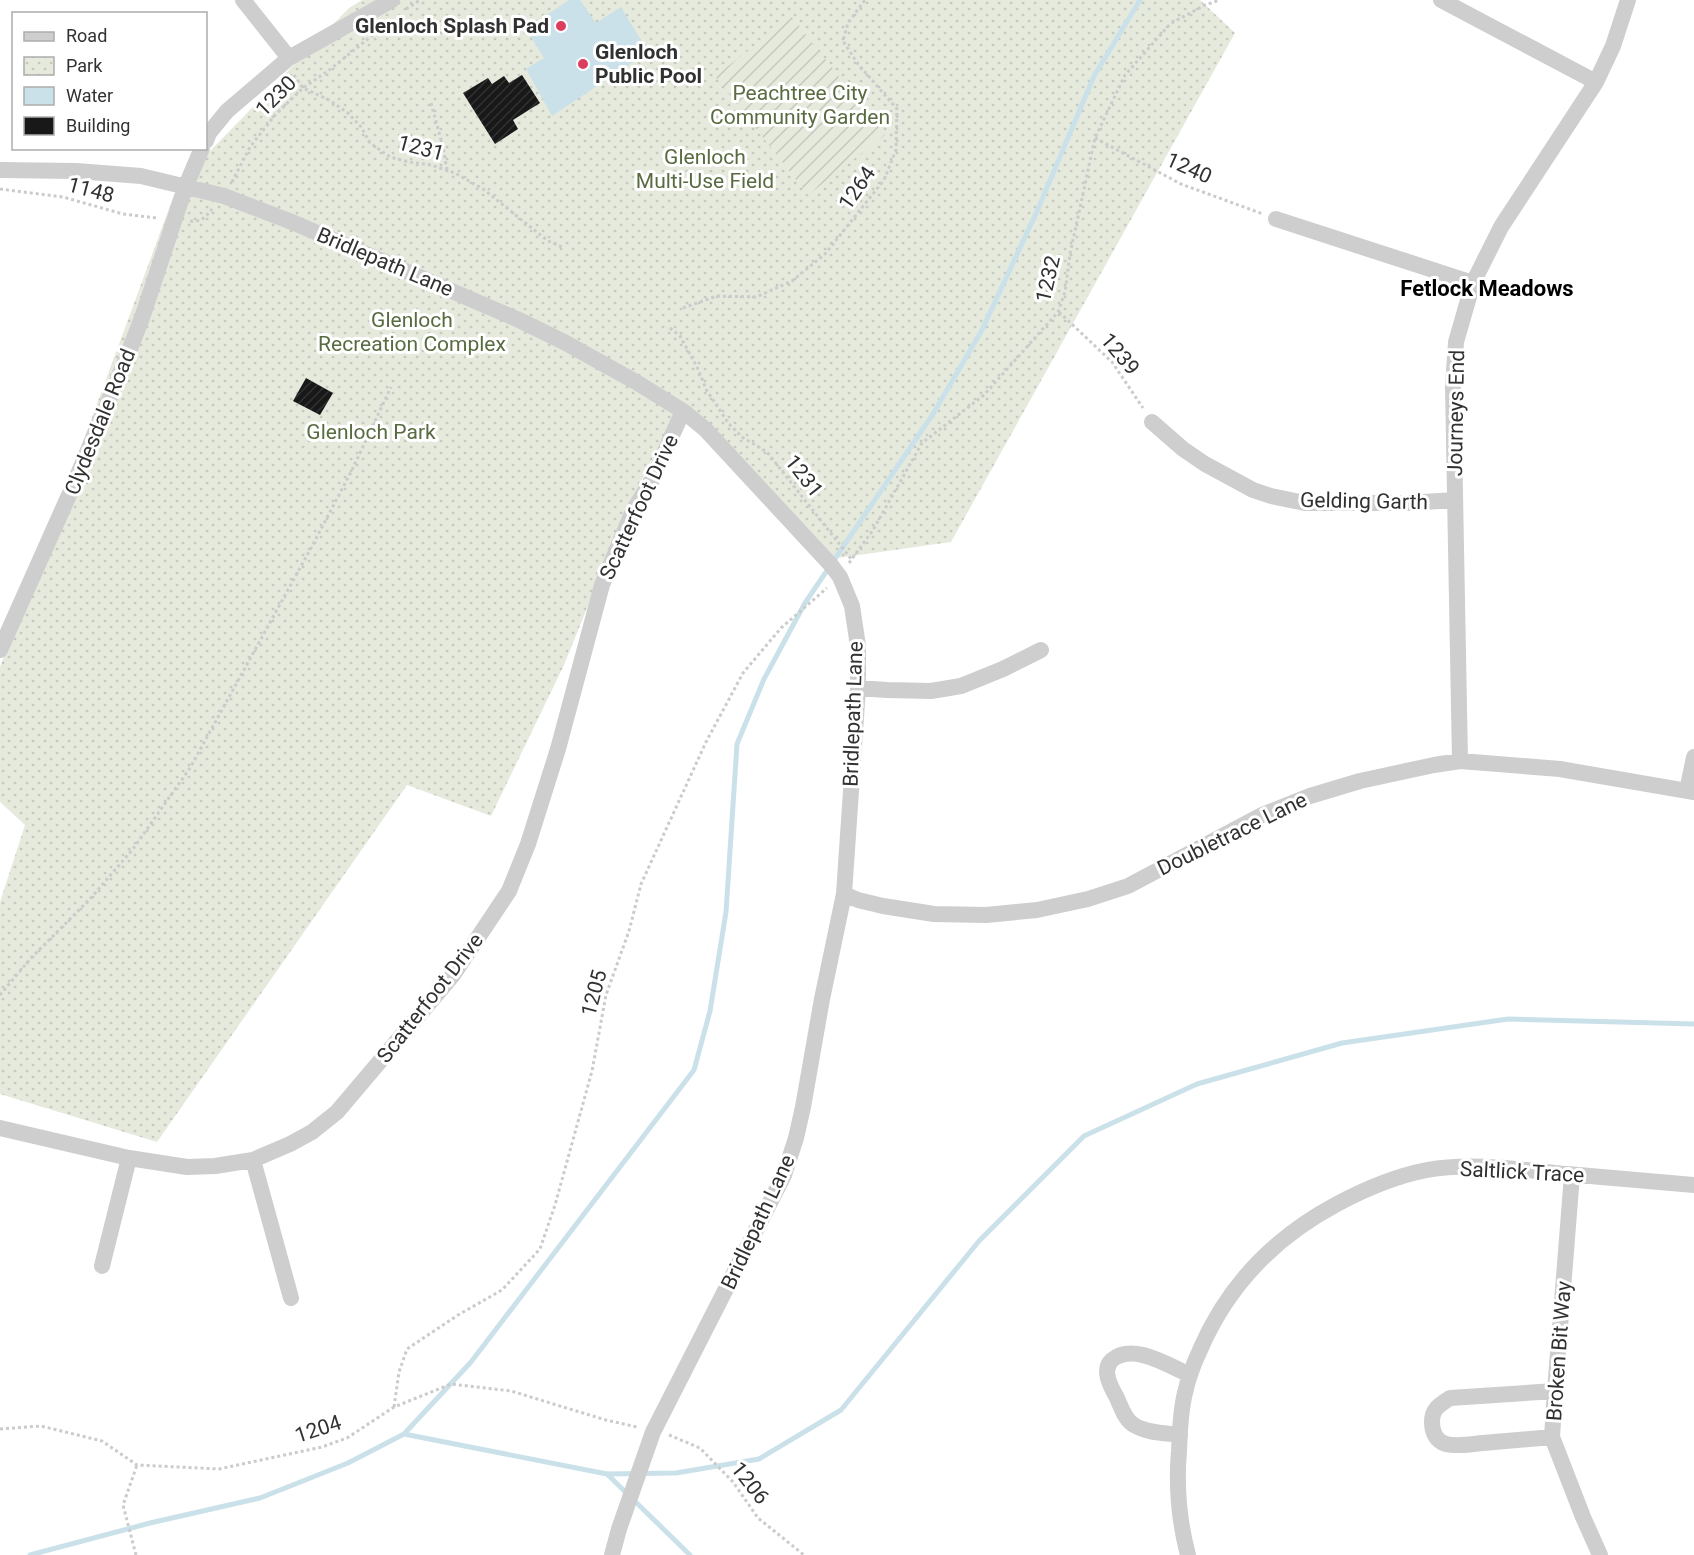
<svg xmlns="http://www.w3.org/2000/svg" width="1694" height="1555" font-family="Roboto,sans-serif">
  <defs>
    <pattern id="park-dots" width="8" height="8" patternUnits="userSpaceOnUse" patternTransform="scale(1.5)"><rect width="8" height="8" fill="#e5eadd"/><path d="M2 2h.1M6 6h.1" fill="none" stroke="#c5c9be" stroke-width="1.8" stroke-linecap="round"/></pattern>
    <pattern id="garden-furrows" width="10" height="10" patternUnits="userSpaceOnUse" patternTransform="scale(1.5)"><rect width="10" height="10" fill="#e5eadd"/><path d="M-1 1l2-2M0 10L10 0M9 11l2-2" fill="none" stroke="#c5c9be"/></pattern>
    <pattern id="building-hatch" width="6" height="6" patternUnits="userSpaceOnUse" patternTransform="scale(1.5)"><rect width="6" height="6" fill="#181818"/><path d="M-1 1l2-2M0 6l6-6M5 7l2-2" fill="none" stroke="#313131"/></pattern>
  </defs>
  <rect width="100%" height="100%" fill="#fff"/>
  <path fill="url(#park-dots)" d="M362,0H1200L1235,33L951,542L823,560L698,421L668,427L624,517L564,665L491,816L407,785L157,1142L0,1094V902L25,825L0,802V667L178,184L349,8Z"/>
  <path fill="url(#garden-furrows)" d="M792,17L885,135L808,195L715,76Z"/>
  <path fill="#cbe1e9" d="M569,0H580L596,23L621,7L648,52L552,116L526,69L544,58L526,29Z"/>
  <g fill="none" stroke-linecap="round" stroke-linejoin="round">
    <path stroke="#cbe1e9" stroke-width="5" d="M404,1434L607,1474L676,1473L759,1459L841,1410L979,1241L1084,1136L1197,1084L1342,1043L1508,1019L1694,1024
      M607,1474L690,1555
      M30,1555L150,1523L260,1498L348,1463L404,1434L471,1362L694,1070L710,1011L726,912L737,744L764,679L805,603L933,414L982,330L1038,209L1094,76L1140,0"/>
  </g>
  <path fill="url(#building-hatch)" d="M522,75L540,103L513,120L518,129L495,144L463,93L488,78L492,84L504,76L509,83Z
    M306,378L333,393L320,415L293,401Z"/>
  <g fill="none" stroke-linecap="round" stroke-linejoin="round">
    <path stroke="#cbcbcb" stroke-width="3" stroke-dasharray="3 3" stroke-linecap="butt" d="M406,9L420,0
      M294,75L303,88L329,100L348,113L361,127L370,143L390,157L409,162L431,165L455,173L483,189L548,241L564,248
      M431,103L443,147L447,170
      M1095,138L1181,184L1263,214
      M232,182L250,147L275,115L303,88L328,71L384,26
      M0,189L63,197L123,214L157,218
      M190,221C201,222 206,217 212,209
      M683,308L717,296L756,297L792,281L825,254L884,180L896,150L897,109L858,64L843,41L848,23L865,0
      M1059,312L1112,362L1143,408
      M670,328L680,336L697,367L707,391L729,424L742,437L767,452L852,560
      M849,563L873,530L922,443L984,395L1058,312L1065,292L1070,254L1095,138L1125,75L1170,24L1205,5L1220,0
      M0,995L31,958L90,899L133,849L190,768L311,548L351,472L391,387
      M394,1407L399,1372L407,1349L458,1315L502,1290L540,1249L555,1205L592,1071L606,995L629,931L641,884L706,742L743,673L781,628L827,588
      M0,1429L41,1426L102,1441L137,1465L219,1469L322,1447L347,1438L394,1407L451,1384L511,1391L606,1420L637,1427
      M669,1435L700,1448L733,1482L758,1518L804,1555
      M136,1555L123,1505L137,1465"/>
    <path stroke="#cecece" stroke-width="16" d="M243,0L289,58
      M1441,0L1596,82
      M206,141L209,133L227,111L289,58L392,0
      M0,170L76,171L141,176L224,196L292,222L519,320L564,342L636,382L683,411L705,429L831,565L840,577L852,606L858,646V688L844,894L822,999L803,1107L796,1138L784,1175L653,1432L619,1529L612,1555
      M1276,219L1473,283
      M1152,422L1183,449L1205,464L1253,490L1271,496L1305,503H1408L1455,500
      M0,650L73,486L124,364L142,318L185,188L202,148
      M858,688L887,690L931,691L961,686L1003,669L1041,650
      M1460,761L1453,386L1456,342L1473,283L1501,227L1596,82L1613,46L1628,0
      M1687,791L1694,757
      M844,894L858,900L883,906L934,914L986,915L1037,910L1088,899L1128,886L1262,815L1310,796L1360,781L1434,765L1460,761L1560,769L1694,792
      M0,1128L129,1158L187,1167L215,1166L253,1160L290,1144L312,1132L337,1112L453,975L509,891L528,844L558,749L602,585L633,511L652,480L683,411
      M253,1160L291,1298
      M1572,1175L1555,1391L1552,1437L1583,1517L1600,1555
      M102,1266L129,1158
      M1180,1435C1165,1433 1147,1433 1134,1425C1125,1420 1121,1407 1117,1398C1111,1387 1101,1370 1112,1360C1133,1342 1169,1366 1190,1375
      M1552,1437C1529,1439 1506,1441 1483,1443C1471,1444 1457,1447 1446,1444C1436,1441 1432,1432 1432,1422C1432,1409 1439,1405 1450,1398L1555,1391
      M1188,1555C1179,1521 1176,1486 1179,1451C1180,1432 1180,1412 1185,1393C1188,1378 1194,1363 1200,1350C1228,1285 1275,1237 1337,1204C1365,1189 1396,1176 1427,1170C1473,1162 1521,1170 1567,1174C1609,1178 1652,1181 1694,1185"/>
  </g>
  <g fill="#dc3f5d" stroke="#fff" stroke-width="2">
    <circle cx="561" cy="26" r="6"/>
    <circle cx="583" cy="64" r="6"/>
  </g>
  <g text-anchor="middle" stroke-width="6" stroke-linejoin="round" paint-order="stroke">
    <g font-size="21" font-weight="bold" fill="#313131" stroke="#fff" text-anchor="end">
      <text x="549" y="33">Glenloch Splash Pad</text>
      <text x="595" y="59" text-anchor="start">Glenloch<tspan x="595" dy="24">Public Pool</tspan></text>
    </g>
    <g font-size="21" fill="#596b40" stroke="#fff">
      <text x="800" y="100">Peachtree City<tspan x="800" dy="24">Community Garden</tspan></text>
      <text x="705" y="164">Glenloch<tspan x="705" dy="24">Multi-Use Field</tspan></text>
      <text x="412" y="327">Glenloch<tspan x="412" dy="24">Recreation Complex</tspan></text>
      <text x="371" y="439">Glenloch Park</text>
    </g>
    <g font-size="21" fill="#313131" stroke="#fff">
      <text transform="translate(276 96) rotate(-45)" y="7">1230</text>
      <text transform="translate(421 148) rotate(15)" y="7">1231</text>
      <text transform="translate(1189 168) rotate(24)" y="7">1240</text>
      <text transform="translate(857 188) rotate(-55)" y="7">1264</text>
      <text transform="translate(91 190) rotate(15)" y="7">1148</text>
      <text transform="translate(385 262) rotate(23)" y="7">Bridlepath Lane</text>
      <text transform="translate(1048 279) rotate(-77)" y="7">1232</text>
      <text transform="translate(1120 354) rotate(50)" y="7">1239</text>
      <text transform="translate(1456 413) rotate(-89)" y="7">Journeys End</text>
      <text transform="translate(100 422) rotate(-68)" y="7">Clydesdale Road</text>
      <text transform="translate(804 476) rotate(52)" y="7">1231</text>
      <text transform="translate(1364 501) rotate(1)" y="7">Gelding Garth</text>
      <text transform="translate(639 507) rotate(-65)" y="7">Scatterfoot Drive</text>
      <text transform="translate(853 714) rotate(-88)" y="7">Bridlepath Lane</text>
      <text transform="translate(1232 834) rotate(-26)" y="7">Doubletrace Lane</text>
      <text transform="translate(594 993) rotate(-75)" y="7">1205</text>
      <text transform="translate(430 998) rotate(-52)" y="7">Scatterfoot Drive</text>
      <text transform="translate(1522 1172) rotate(3)" y="7">Saltlick Trace</text>
      <text transform="translate(758 1222) rotate(-65)" y="7">Bridlepath Lane</text>
      <text transform="translate(1559 1351) rotate(-86)" y="7">Broken Bit Way</text>
      <text transform="translate(318 1429) rotate(-18)" y="7">1204</text>
      <text transform="translate(750 1483) rotate(52)" y="7">1206</text>
    </g>
    <g font-size="22" font-weight="bold" fill="#000" stroke="#fff">
      <text x="1487" y="296">Fetlock Meadows</text>
    </g>
  </g>
  <rect x="12" y="12" width="195" height="138" fill="#ffffff" stroke="#adadad" stroke-width="1.5"/>
  <rect x="24" y="32" width="30" height="9" fill="#cecece" stroke="#adadad" stroke-width="1.5"/>
  <text x="66" y="42" font-size="18" fill="#313131">Road</text>
  <rect x="24" y="57" width="30" height="18" fill="url(#park-dots)" stroke="#adadad" stroke-width="1.5"/>
  <text x="66" y="72" font-size="18" fill="#313131">Park</text>
  <rect x="24" y="87" width="30" height="18" fill="#cbe1e9" stroke="#adadad" stroke-width="1.5"/>
  <text x="66" y="102" font-size="18" fill="#313131">Water</text>
  <rect x="24" y="117" width="30" height="18" fill="#181818" stroke="#adadad" stroke-width="1.5"/>
  <text x="66" y="132" font-size="18" fill="#313131">Building</text>
</svg>
